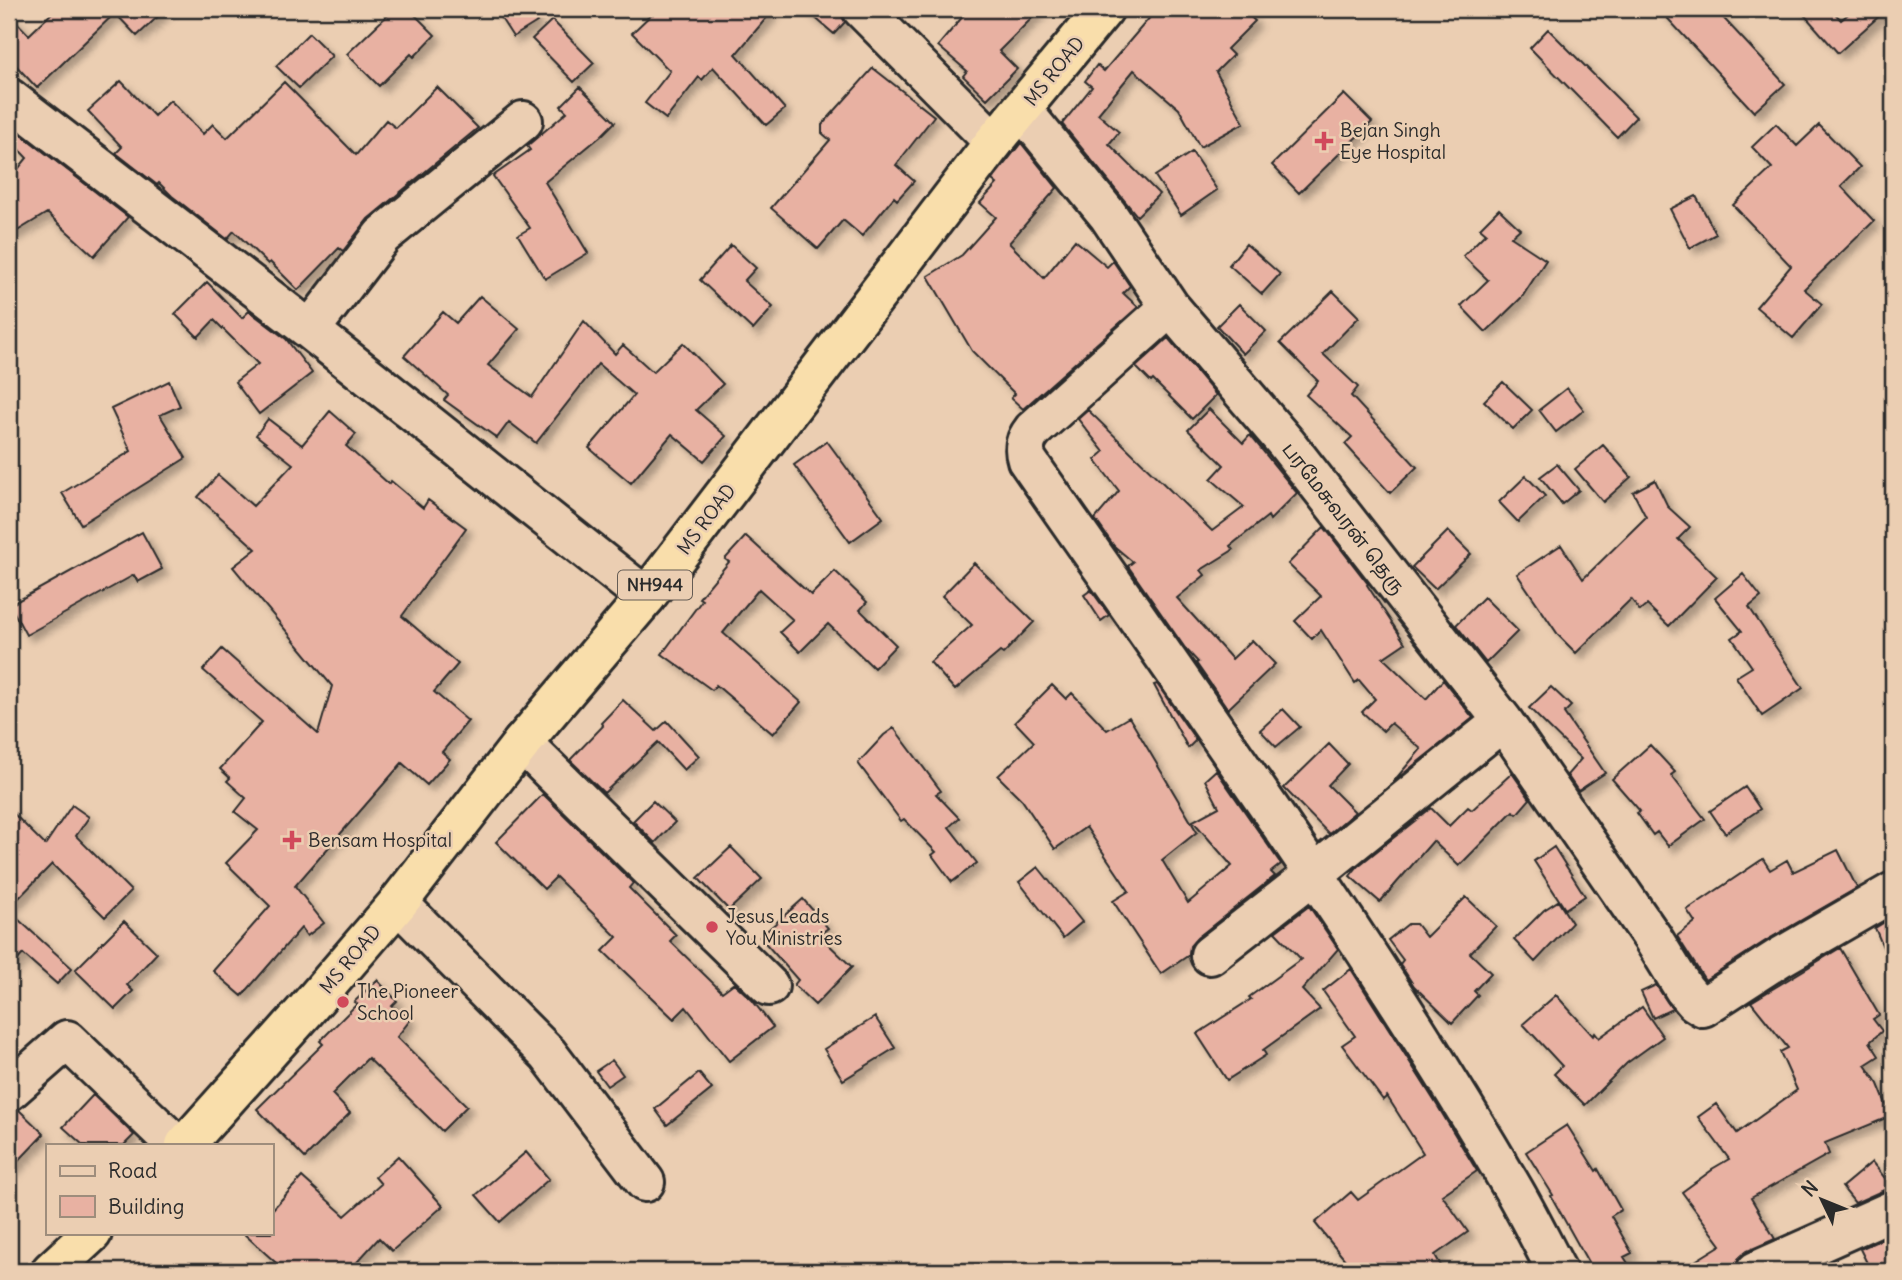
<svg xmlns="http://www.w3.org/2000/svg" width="1902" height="1280" font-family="Delius,'Noto Sans Tamil',sans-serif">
  <defs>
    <filter id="shadow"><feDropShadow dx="6" dy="6" stdDeviation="3.5" flood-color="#0004"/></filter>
  </defs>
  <rect width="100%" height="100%" fill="#ebceb2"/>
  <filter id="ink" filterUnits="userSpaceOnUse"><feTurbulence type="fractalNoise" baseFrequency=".0143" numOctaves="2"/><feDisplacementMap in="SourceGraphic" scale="14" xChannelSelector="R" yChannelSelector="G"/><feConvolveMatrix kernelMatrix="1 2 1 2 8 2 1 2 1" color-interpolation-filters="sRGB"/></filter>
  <g filter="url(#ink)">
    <path fill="#e8b1a2" stroke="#2b2b2b" stroke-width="2" filter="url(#shadow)" d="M56,9H166L137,36L115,13L37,88L9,58V14L29,35Z
      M394,9H409L435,35L414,57L411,54L379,86L347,54Z
      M495,9H529L537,22L513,37Z
      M657,9H774L736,54L785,109L766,125L713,67L702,80L699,77L666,119L645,103L670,71L632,33Z
      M805,9H841V15L845,22L834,34Z
      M969,9H1041L999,51L1017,69L987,99L963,76L967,71L938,46Z
      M1157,9H1242L1255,21L1227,49L1233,55L1216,72L1244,123L1200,147L1179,109L1134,70L1098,114L1119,132L1109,144L1159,194L1137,216L1062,124L1092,87L1085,81L1097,65L1104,71Z
      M1659,9H1715L1785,84L1754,112Z
      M1799,9H1831L1841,20L1854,9H1887L1838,53Z
      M552,20L594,63L574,82L532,39Z
      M1548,29L1636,117L1617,137L1530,48Z
      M309,33L332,56L299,88L276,66Z
      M873,68L934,116L896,165L914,181L897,200L894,197L862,236L843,220L818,249L771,208L830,140L822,133V125Z
      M121,81L154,116L170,100L203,134L213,124L227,138L284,82L356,155L386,120L396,128L437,87L478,128L368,219L343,251L339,248L298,290L270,262L268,264L234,231L227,239L172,196L159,183L157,185L116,153L122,147L88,111Z
      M580,87L615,122L601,136L545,182L588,253L545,279L518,235L530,228L493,176L530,150L527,146L567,112L561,106Z
      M1344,94L1372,122L1299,193L1272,165Z
      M1776,124L1797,146L1819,125L1860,167L1841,186L1874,221L1804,289L1822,304L1793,338L1756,307L1791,266L1733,205L1772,168L1752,147Z
      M9,125L128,217L94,256L47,213L9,236V180L27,158L9,139Z
      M1021,143L1057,188L1009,243L1044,278L1075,240L1107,267L1113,261L1130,286L1123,293L1138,307L1023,409L1011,398L1015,394L972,351L928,276L962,255L996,217L980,203L997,184L992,180Z
      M1192,152L1217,190L1181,215L1155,176Z
      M1696,196L1716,234L1690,248L1670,209Z
      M1499,209L1520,229L1511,237L1546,260L1522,297L1486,332L1461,306L1488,280L1463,256L1486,233L1480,228Z
      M1246,244L1280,274L1262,294L1229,265Z
      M731,245L756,268L744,281L773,307L753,330L700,280Z
      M207,282L242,318L249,311L286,339L312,373L259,414L235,382L258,364L214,320L198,337L175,314Z
      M1333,291L1359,317L1323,354L1358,387L1351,396L1417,467L1390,493L1345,444L1352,437L1306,395L1318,381L1280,343Z
      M480,296L519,329L488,365L532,397L584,321L615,354L623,345L653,372L683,343L723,384L696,410L726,436L704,461L672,434L631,483L589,448L634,395L598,364L536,443L509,422L497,438L444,400L448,395L404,356L443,312L456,323Z
      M1239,304L1266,331L1243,354L1217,326Z
      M1168,338L1216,395L1192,419L1153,380L1151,382L1136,367Z
      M169,381L180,406L160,415L186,458L81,524L62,493L131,451L111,409Z
      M1503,382L1532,410L1513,429L1484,401Z
      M1567,388L1584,410L1556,432L1539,410Z
      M1209,409L1243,443L1250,435L1297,493L1270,520L1268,516L1230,546L1233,550L1201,570L1205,575L1177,598L1232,659L1252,640L1275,664L1228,709L1196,663L1198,662L1185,648L1128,566L1133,562L1114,546L1095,519L1119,491L1095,460L1104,452L1078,419L1088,410L1212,531L1244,507L1211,479L1224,465L1188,430Z
      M330,411L356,434L346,446L389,484L391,481L423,508L428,500L466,528L402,616L458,664L434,692L468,721L442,752L450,759L427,785L402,763L295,886L324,923L307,936L301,928L242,996L213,971L270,906L226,863L258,830L235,812L246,798L227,781L230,778L220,769L262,722L203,670L222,649L318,734L332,686L233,567L256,549L198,497L218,475L253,506L293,464L256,435L268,419L302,445Z
      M827,441L883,518L850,542L794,465Z
      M1603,445L1631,477L1603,502L1575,469Z
      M1557,464L1579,490L1562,504L1540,477Z
      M1526,476L1545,496L1518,522L1499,502Z
      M1655,480L1668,507L1690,527L1678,539L1717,577L1669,626L1647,605L1640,611L1631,599L1576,653L1559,636L1517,574L1561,545L1583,579L1646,517L1633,492Z
      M1324,527L1368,584L1367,585L1405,643L1383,658L1426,699L1443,680L1473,718L1393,782L1421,749L1391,723L1383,731L1362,712L1375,699L1359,680L1355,683L1321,630L1312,639L1295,621L1321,596L1288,564Z
      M1448,531L1471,554L1435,589L1412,567Z
      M142,532L162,569L138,582L134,575L26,635L10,605Z
      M746,536L811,595L835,571L867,602L860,610L896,645L874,668L828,624L800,652L780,632L793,620L759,589L723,633L801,702L773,734L716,685L712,690L662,654L702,600L699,598L729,562L725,559Z
      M974,563L1034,622L1003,654L1000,652L955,690L930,662L972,625L942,596Z
      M1743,574L1761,597L1749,607L1803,688L1762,716L1736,677L1752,667L1732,638L1742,631L1715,598Z
      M1091,590L1109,615L1101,621L1084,595Z
      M1484,597L1518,631L1486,663L1456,625Z
      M1157,684L1196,740L1188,748L1154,685Z
      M1052,685L1066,699L1072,693L1107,730L1129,717L1197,832L1162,860L1188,903L1232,866L1193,821L1219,807L1205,780L1216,770L1281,864L1271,872L1275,876L1197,938L1190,946L1189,955L1161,974L1113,901L1129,891L1086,827L1055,849L1022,800L998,776L1034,742L1015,722Z
      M1551,687L1571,706L1564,713L1605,773L1578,791L1567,775L1581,759L1529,708Z
      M623,700L656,731L667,721L699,756L684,770L658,742L604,793L570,760L603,726L601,723Z
      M1283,709L1300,727L1276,747L1260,730Z
      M894,728L941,791L936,794L959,818L949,827L977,863L952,882L932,855L936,852L904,819L901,821L858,763L884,735Z
      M1329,744L1348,764L1328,785L1355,812L1329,834L1284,788Z
      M1650,745L1675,772L1671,775L1705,819L1668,846L1657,832L1653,835L1637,813L1640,811L1612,779Z
      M1512,773L1530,799L1517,814L1513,811L1459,866L1433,841L1380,902L1350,876L1358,866L1431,808L1449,826L1468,807L1472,810Z
      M1745,787L1760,809L1725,833L1710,811Z
      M543,794L633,883L629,888L676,935L670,941L722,992L734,983L752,1000L773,1027L729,1061L686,1007L674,1019L603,951L617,937L556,877L544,889L496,842Z
      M653,801L675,822L655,843L633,821Z
      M72,805L89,817L76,836L131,891L105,917L52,864L9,908V809L45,845Z
      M731,847L762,879L729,910L698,878Z
      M1554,847L1585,896L1565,909L1534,861Z
      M1838,850L1857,888L1767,940L1705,980L1677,936L1695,922L1687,910L1763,859L1770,870L1787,860L1793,872Z
      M1038,867L1082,922L1063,938L1019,882Z
      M1466,897L1496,926L1470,953L1491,973L1474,991L1478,995L1452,1023L1414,986L1400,964L1403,960L1388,940L1408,924H1416L1426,937Z
      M803,899L828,928L819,935L852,967L815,1005L794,985L798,980L760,937Z
      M1558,901L1572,923L1535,962L1514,940L1544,910Z
      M1309,906L1338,949L1302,990L1320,1009L1263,1050L1266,1055L1227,1080L1197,1034L1251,999L1249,997L1301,959L1275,932Z
      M9,911L72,968L57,984L23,954L9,970Z
      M1893,917V971L1875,928Z
      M124,921L157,953L127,985L133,991L115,1009L75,970Z
      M1840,948L1879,1015L1873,1019L1882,1031L1870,1042L1879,1056L1865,1065L1878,1084L1891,1116L1825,1143L1829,1154L1751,1198L1775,1239L1747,1251L1738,1259L1735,1271H1679L1721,1245L1682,1192L1712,1170V1169L1729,1159L1698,1117L1716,1104L1737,1133L1797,1090L1780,1052L1788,1048L1751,1002Z
      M1351,969L1437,1105L1477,1171L1442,1195L1468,1232L1435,1255L1444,1271H1354L1315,1223L1351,1192L1358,1200L1423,1153L1387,1096L1383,1100L1342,1045L1355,1036L1323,991Z
      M377,980L397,1001L392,1006L411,1019L397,1037L467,1106L442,1131L368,1058L332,1094L350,1113L305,1158L257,1109L323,1044L320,1041L357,1004L354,1002Z
      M1656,985L1672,1009L1653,1018L1641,992Z
      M1556,995L1593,1036L1595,1033L1599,1038L1642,1007L1663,1037L1627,1063L1585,1105L1554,1074L1562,1066L1523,1024Z
      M875,1017L895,1048L843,1080L824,1049Z
      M612,1060L623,1075L607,1086L596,1071Z
      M699,1073L712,1089L667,1125L655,1109Z
      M93,1095L134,1135L124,1145H83L63,1127Z
      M19,1110L44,1134L9,1171V1112Z
      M1567,1125L1596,1171L1598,1169L1621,1210L1611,1216L1632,1253L1624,1257L1633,1271H1593L1551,1196L1553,1195L1526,1152Z
      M526,1152L549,1179L500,1222L476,1195Z
      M398,1156L443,1206L392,1251L379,1238L349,1271H285L243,1233H271V1211L302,1177L345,1216L381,1184L375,1177Z
      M1872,1162L1893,1188L1884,1190L1855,1203L1842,1187Z
      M1893,1234V1271H1871L1860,1249Z"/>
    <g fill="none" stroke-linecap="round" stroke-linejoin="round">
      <g stroke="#2b2b2b" stroke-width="44">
        <path id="minor" d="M862,9L994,142
          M9,98L310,330L646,597
          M1022,110L1108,215L1170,307L1286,443L1503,721L1652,937L1684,989L1695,1002L1703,1007L1779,958L1893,892
          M1170,307L1033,430C1025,440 1023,448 1027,460C1193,699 1365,935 1512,1187C1528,1214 1542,1243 1557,1271
          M310,330L382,236L523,121
          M522,743L769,986
          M398,903L548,1054L645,1182
          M1210,955L1314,874L1503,721
          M9,1091L67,1040L176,1145
          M1756,1271L1893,1210"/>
      </g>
      <g stroke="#2b2b2b" stroke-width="44">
        <path id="highway" d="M185,1145L306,1010L398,903L522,743L646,597L994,142L1104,9
          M51,1271L92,1233"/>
      </g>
      <use href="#minor" stroke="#ebceb2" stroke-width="38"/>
      <use href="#highway" stroke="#f9deab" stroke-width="38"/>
    </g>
  </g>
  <g fill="#d1495b" stroke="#ebceb2" stroke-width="2.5">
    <path d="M1320.5 130.5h7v7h7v7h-7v7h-7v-7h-7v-7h7z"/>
    <path d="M288.5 829.5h7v7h7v7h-7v7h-7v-7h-7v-7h7z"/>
    <circle cx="712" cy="927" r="7"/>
    <circle cx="343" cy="1002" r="7"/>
  </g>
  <g text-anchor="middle" stroke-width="5" stroke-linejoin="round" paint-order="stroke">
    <rect fill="#ebceb2" stroke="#655c54" stroke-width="2" x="618" y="570.5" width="74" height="29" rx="5"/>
    <g font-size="18" font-weight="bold" fill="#2b2b2b">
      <text x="655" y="591">NH944</text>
    </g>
    <g font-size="19" fill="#2b2b2b" stroke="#ebceb2">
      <text transform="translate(1054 71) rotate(-51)" y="7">MS ROAD</text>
      <text transform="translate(1344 518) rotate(52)" y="7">பரமேசுவரன் தெரு</text>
      <text transform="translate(706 519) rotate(-53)" y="7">MS ROAD</text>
      <text transform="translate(350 959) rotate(-50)" y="7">MS ROAD</text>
    </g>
    <g font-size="19" fill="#2b2b2b" stroke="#ebceb2" text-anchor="start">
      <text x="1340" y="137">Bejan Singh<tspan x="1340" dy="22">Eye Hospital</tspan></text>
      <text x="308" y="847">Bensam Hospital</text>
      <text x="726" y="923">Jesus Leads<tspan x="726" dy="22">You Ministries</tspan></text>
      <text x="357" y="998">The Pioneer<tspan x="357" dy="22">School</tspan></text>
    </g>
  </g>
  <rect width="1902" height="1280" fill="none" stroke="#ebceb2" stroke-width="35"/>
  <rect x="18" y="18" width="1867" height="1245" fill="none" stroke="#2b2b2b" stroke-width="2.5" filter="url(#ink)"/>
  <rect x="46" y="1144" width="228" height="91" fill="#ebceb2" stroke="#9e8d7c" stroke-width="2"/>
  <rect x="60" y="1166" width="35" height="10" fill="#ebceb2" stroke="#9e8d7c" stroke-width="2"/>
  <text x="108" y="1178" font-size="21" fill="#2b2b2b">Road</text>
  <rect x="60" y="1196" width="35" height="21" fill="#e8b1a2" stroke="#9e8d7c" stroke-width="2"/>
  <text x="108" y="1214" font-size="21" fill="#2b2b2b">Building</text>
  <g transform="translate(1822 1200) rotate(313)" stroke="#ebceb2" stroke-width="5" paint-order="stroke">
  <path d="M0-5L12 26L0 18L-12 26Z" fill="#2b2b2b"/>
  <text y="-10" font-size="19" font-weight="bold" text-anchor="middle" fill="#2b2b2b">N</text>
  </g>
</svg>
